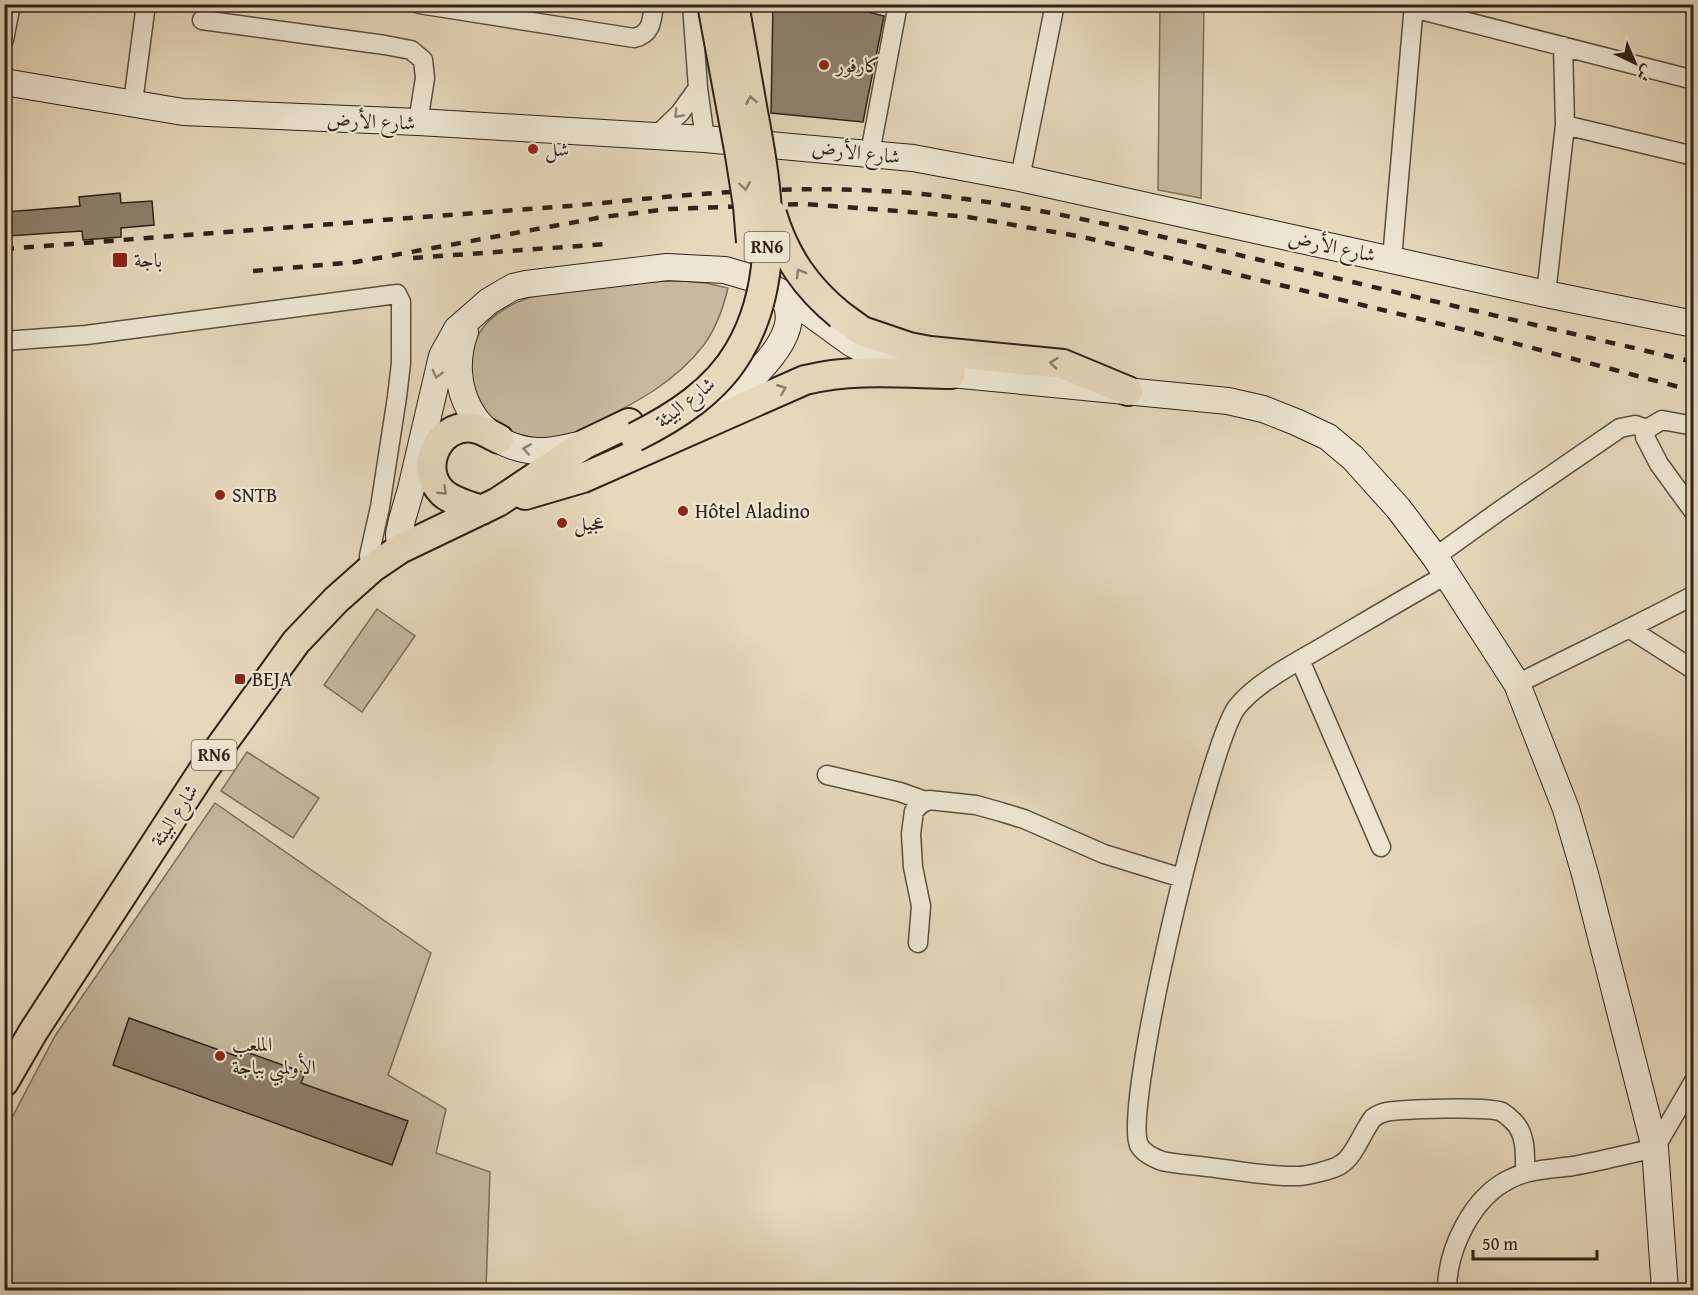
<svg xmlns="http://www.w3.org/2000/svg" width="1698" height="1295" font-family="'Gentium Book Plus',Amiri,serif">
  <rect width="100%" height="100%" fill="#e5d8bb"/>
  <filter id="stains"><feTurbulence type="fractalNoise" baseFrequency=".00333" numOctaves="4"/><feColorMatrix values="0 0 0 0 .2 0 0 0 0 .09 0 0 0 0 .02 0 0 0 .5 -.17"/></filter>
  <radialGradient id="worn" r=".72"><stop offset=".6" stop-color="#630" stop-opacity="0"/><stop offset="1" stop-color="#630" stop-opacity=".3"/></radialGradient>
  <path fill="#c6b99f" stroke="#7a6e5c" stroke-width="1.5" d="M1160,5H1204L1201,198L1158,190Z
    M682,281L706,283L728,288C723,309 716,329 703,346C675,382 637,402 597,422C584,428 570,437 555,440C544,442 526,440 515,435C493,426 471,402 470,377C470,364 470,354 475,342C499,279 626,282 682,281Z
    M377,609L415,636L362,712L324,685Z
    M247,752L319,798L293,838L221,791Z
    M215,803L431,953L388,1075L446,1109L436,1153L490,1172L486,1290H5V1131L55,1036Z"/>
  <path fill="#8e816d" stroke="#2f2218" stroke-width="1.5" d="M773,4H836L884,16L863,122L771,113Z
    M120,193L121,203L152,201L154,225L121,228V237L83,240L82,231L8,236L6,212L80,206L79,197Z
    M129,1018L236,1056L238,1049L305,1073L301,1083L408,1121L392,1165L113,1065Z"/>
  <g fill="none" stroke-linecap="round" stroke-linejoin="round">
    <g stroke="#5c5041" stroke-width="21">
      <path id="minor" d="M419,4L634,38C652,34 652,20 654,4
        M692,4L698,88L705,139
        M1413,8L1694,80
        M202,20L385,45L411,50L423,60L425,78L418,122
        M4,40L11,4
        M133,102L146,4
        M1565,125L1694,156
        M655,137L680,113L698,88
        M870,153L898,4
        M1020,178L1055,4
        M1392,259L1414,4
        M1546,294L1565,125L1563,46
        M4,341L86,335L397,294L401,302V363L397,397L380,507L369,556L372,568
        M1694,426L1662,420L1647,429L1645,437L1659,464L1694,512
        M1435,557L1502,509L1620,428L1635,425L1647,429
        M1446,575C1405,598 1365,622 1324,646C1297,662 1257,682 1237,707C1209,743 1122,1108 1139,1145C1143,1153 1154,1158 1162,1161C1179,1165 1198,1165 1215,1168C1242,1171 1270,1177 1298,1176C1306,1176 1332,1170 1340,1165C1355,1156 1362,1132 1373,1118C1377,1115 1381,1113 1386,1112C1403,1109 1488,1106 1502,1112C1505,1114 1510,1118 1513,1121C1527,1135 1525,1155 1525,1173
        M1630,629L1694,670
        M1300,660L1381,847
        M1517,684C1576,654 1636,626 1694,595
        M827,775L900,792L925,801
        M918,943L921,906L913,867L911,834L914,811L921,804L929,800L976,805L1001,812L1024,819L1104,854L1182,878
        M1447,1290C1447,1250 1472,1197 1510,1179C1529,1169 1553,1169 1573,1166C1601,1161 1628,1154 1655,1148L1694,1081"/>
    </g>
    <g stroke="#2f2218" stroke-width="28">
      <path id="secondary" d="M4,82L183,112L418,122L705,139L913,158L1020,178L1546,294L1694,324
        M465,332C445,387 475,447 537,451C552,452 568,447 583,444
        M700,418C728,402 797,347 788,310C787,302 781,296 776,290
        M400,549L399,534L402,520L411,489L442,356L457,329L489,301L513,287L526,284L667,267L725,270L755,279L782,293L851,343L877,357L912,367L951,374L1228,401L1263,409L1296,422L1328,437L1353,458L1398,508L1435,557L1517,684L1566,809L1585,874L1655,1148L1665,1290"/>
    </g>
    <g stroke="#2f2218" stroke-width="32">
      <path id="primary" d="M840,315L862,331L909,347L930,351L1063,364L1128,391
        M525,495L583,478L805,380C853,368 902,373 951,374
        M482,510C469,506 453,502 443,493C417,469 438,423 473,428C482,429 491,435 499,439
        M4,1082L33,1032L202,772L296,642L336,600L372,568L400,549L498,502L585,444L629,423"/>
    </g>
    <use href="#minor" stroke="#eee6d3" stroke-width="18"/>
    <use href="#secondary" stroke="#eee6d3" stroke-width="26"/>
    <use href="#primary" stroke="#e5d8bb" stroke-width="28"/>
    <path stroke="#2f2218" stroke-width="4.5" stroke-dasharray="10 10" stroke-linecap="butt" d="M4,249L581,205C681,195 782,185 882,191C1009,198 1133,230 1256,259C1402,294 1548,328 1694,362
      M413,258L606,244
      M253,271L356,262L603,217L669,209L804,204L886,210L968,217L1083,237L1461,329L1694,391"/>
    <g stroke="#2f2218" stroke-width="32" stroke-linecap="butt">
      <path id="primary-bridge" d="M712,4L740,155L748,206L751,242
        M772,214C785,257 806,287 840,315
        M635,437C675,417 716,391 739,351C782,278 768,191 753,112C747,76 740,40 734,4"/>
    </g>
    <use href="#primary-bridge" stroke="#e5d8bb" stroke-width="28"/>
  </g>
  <defs><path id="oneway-chevron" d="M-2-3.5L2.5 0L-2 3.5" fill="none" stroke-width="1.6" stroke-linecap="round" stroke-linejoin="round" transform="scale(1.5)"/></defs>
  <g stroke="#8a7d6a">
    <use href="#oneway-chevron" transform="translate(751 100) rotate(-100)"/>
    <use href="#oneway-chevron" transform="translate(745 186) rotate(82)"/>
    <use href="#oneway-chevron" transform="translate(800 273) rotate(-120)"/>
    <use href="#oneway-chevron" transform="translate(1054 363) rotate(-173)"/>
    <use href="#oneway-chevron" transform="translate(782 389) rotate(-22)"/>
    <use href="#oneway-chevron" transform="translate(443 491) rotate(44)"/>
  </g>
  <g stroke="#8e8476">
    <use href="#oneway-chevron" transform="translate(678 114) rotate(133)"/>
    <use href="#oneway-chevron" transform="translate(437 374) rotate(105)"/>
    <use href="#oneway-chevron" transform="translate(527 449) rotate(-170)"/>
  </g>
  <g fill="#8f2418" stroke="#eee6d3" stroke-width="2">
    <circle cx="824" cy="65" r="6"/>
    <circle cx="533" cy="149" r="6"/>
    <rect x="112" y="252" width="16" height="16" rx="3"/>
    <circle cx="220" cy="495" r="6"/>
    <circle cx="683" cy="511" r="6"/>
    <circle cx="562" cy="523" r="6"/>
    <rect x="234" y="673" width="12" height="12" rx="3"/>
    <circle cx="220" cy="1056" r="6"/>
  </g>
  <g text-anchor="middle" stroke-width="4.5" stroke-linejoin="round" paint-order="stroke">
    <g fill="#eee6d3" stroke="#685d50" stroke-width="1.5">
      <rect x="744.5" y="232" width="45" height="30" rx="4.5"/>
      <rect x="191.5" y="740" width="45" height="30" rx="4.5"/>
    </g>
    <g font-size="18" font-weight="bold" fill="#2f2218">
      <text x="767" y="253">RN6</text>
      <text x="214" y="761">RN6</text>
    </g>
    <g font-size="20" fill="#2f2218" stroke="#eee6d3" text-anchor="start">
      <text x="836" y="72">كارفور</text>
      <text x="545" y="156">شل</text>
      <text x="134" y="267">باجة</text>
      <text x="232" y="502">SNTB</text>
      <text x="695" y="518">Hôtel Aladino</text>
      <text x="574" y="530">عجيل</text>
      <text x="252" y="686">BEJA</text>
      <text x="232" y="1051">الملعب<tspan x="232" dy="23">الأولمبي بباجة</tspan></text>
    </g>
    <g font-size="20" fill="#2f2218" stroke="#eee6d3">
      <text transform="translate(371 121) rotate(2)" y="7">شارع الأرض</text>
      <text transform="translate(856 152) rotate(6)" y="7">شارع الأرض</text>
      <text transform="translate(1332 246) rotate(12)" y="7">شارع الأرض</text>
      <text transform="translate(685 402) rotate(-38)" y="7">شارع البيئة</text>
      <text transform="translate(174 815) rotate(-57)" y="7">شارع البيئة</text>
    </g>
  </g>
  <rect width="1698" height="1295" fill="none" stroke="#e5d8bb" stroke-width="24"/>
  <rect x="6" y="6" width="1686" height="1283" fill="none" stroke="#2f2218" stroke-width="3"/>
  <rect x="12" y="12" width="1674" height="1271" fill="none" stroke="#2f2218" stroke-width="1.5"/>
  <g transform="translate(1635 63) rotate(136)" stroke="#eee6d3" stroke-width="4.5" paint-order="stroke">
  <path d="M0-4.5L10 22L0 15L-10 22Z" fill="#2f2218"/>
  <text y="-9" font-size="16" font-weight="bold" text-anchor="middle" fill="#2f2218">ش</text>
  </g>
  <path d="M1473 1250v9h124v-9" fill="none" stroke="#2f2218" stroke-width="3"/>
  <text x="1482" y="1250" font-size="18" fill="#2f2218" stroke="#eee6d3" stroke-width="4.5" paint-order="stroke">50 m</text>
  <rect width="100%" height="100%" filter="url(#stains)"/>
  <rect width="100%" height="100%" fill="url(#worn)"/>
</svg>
